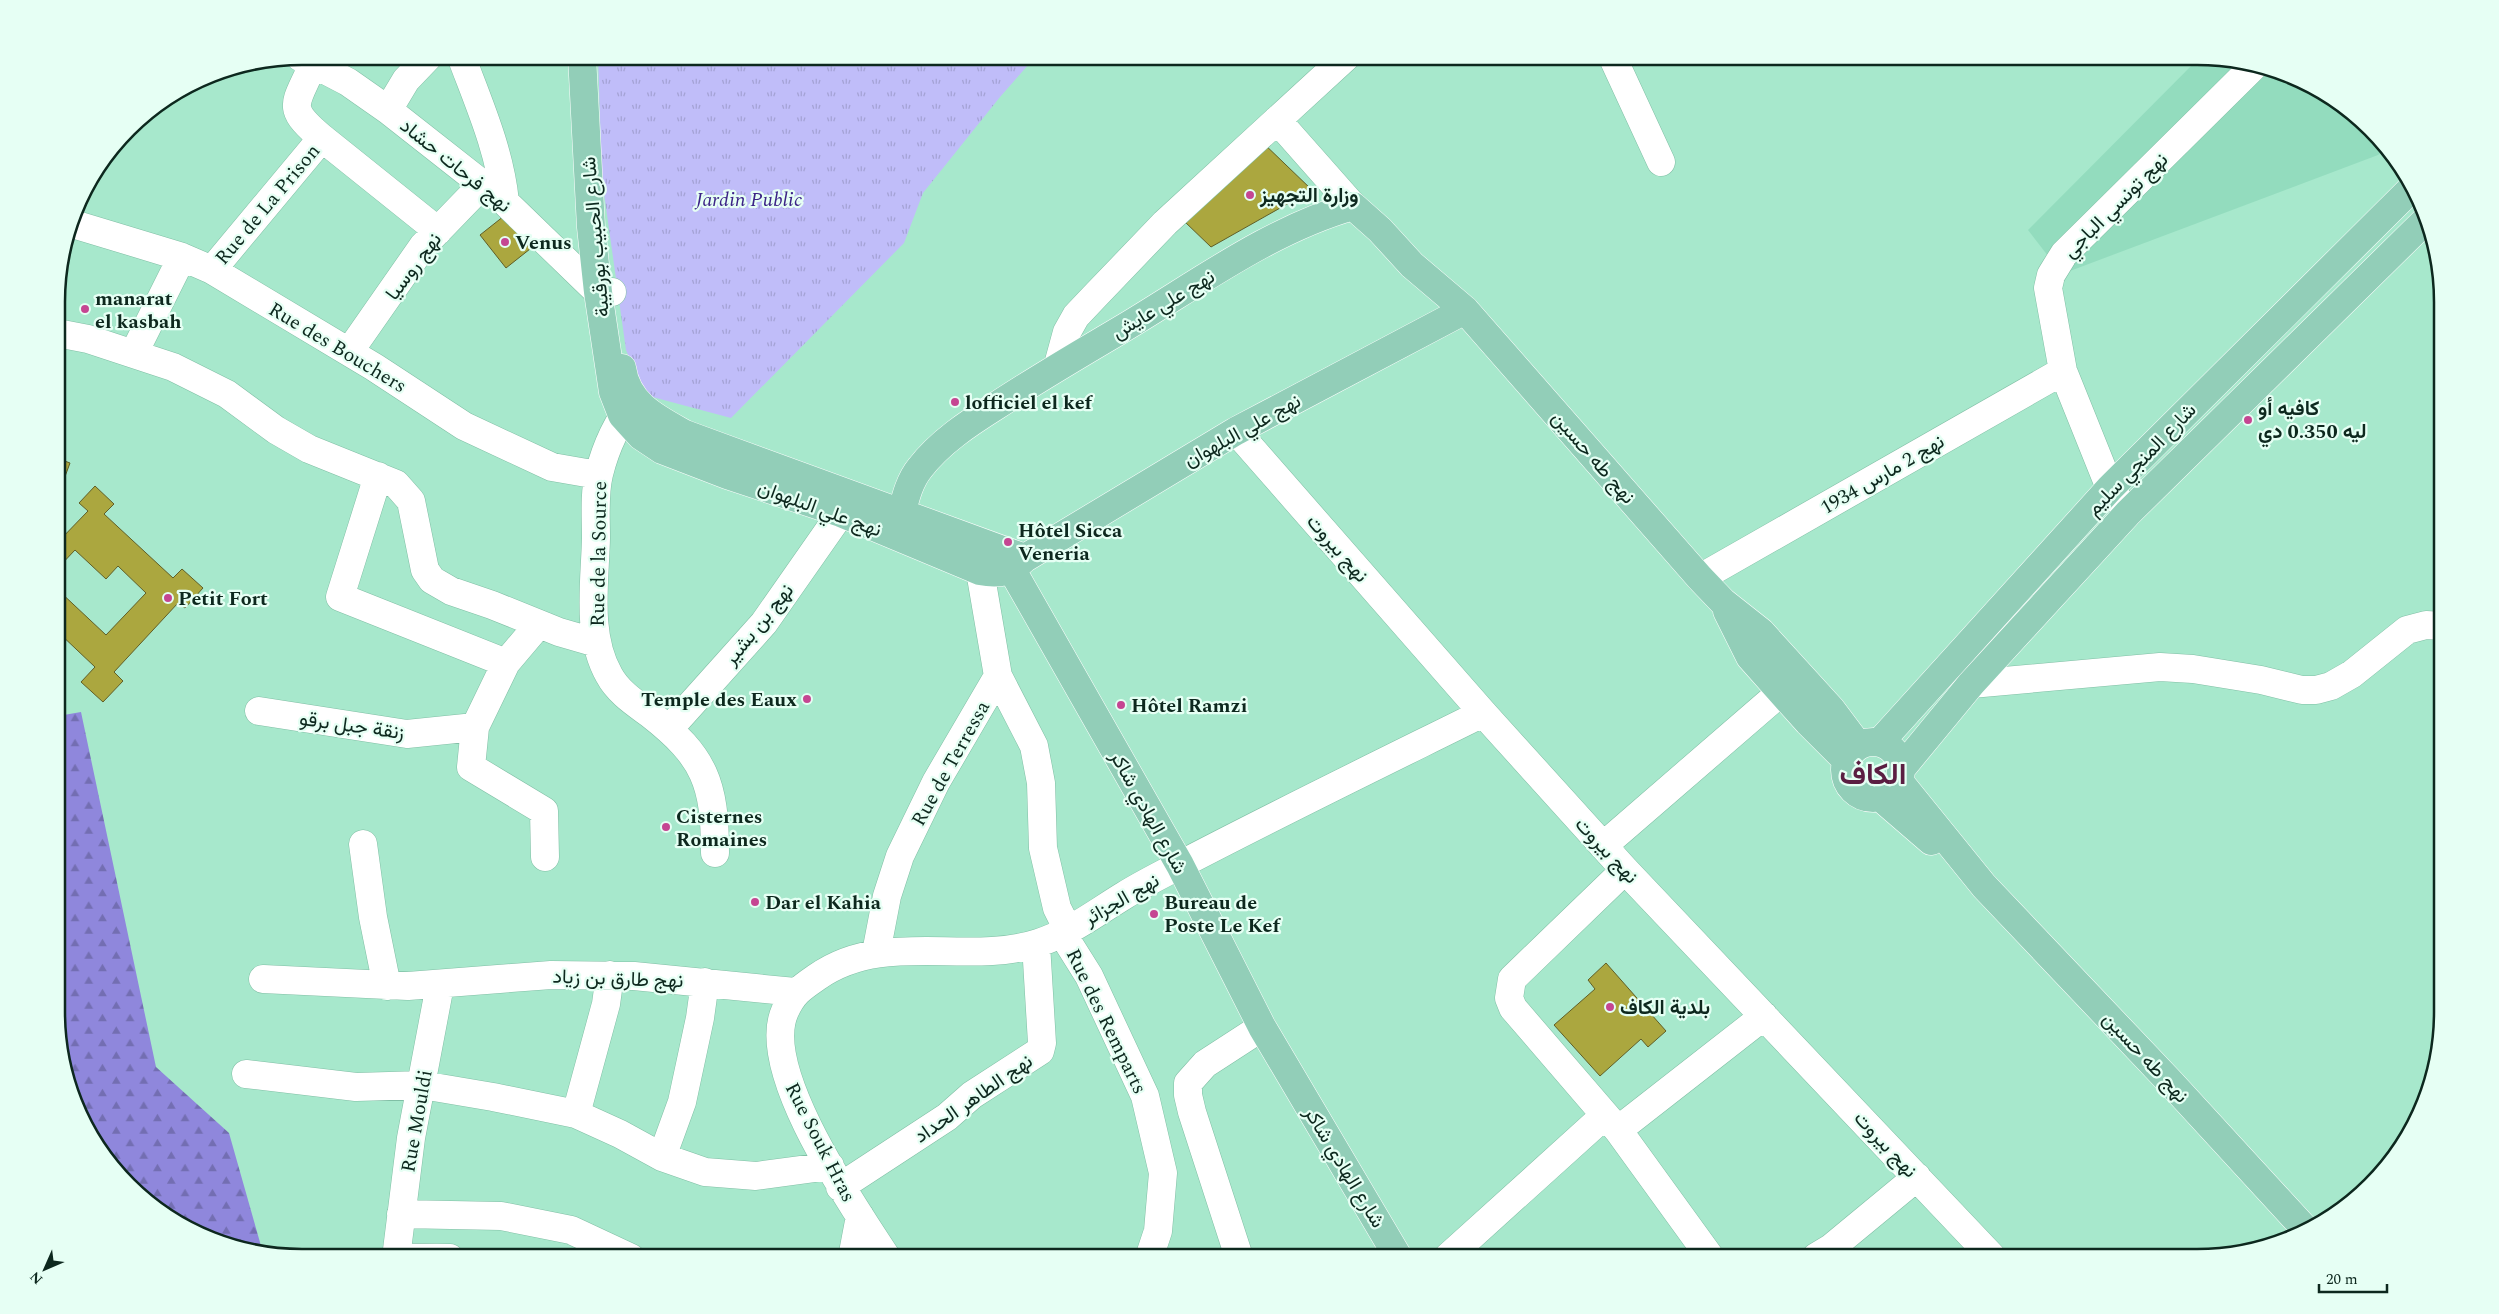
<svg xmlns="http://www.w3.org/2000/svg" width="2499" height="1314" font-family="Spectral,Vazirmatn,serif">
  <defs>
    <pattern id="grass-tufts" width="24" height="20" patternUnits="userSpaceOnUse" patternTransform="scale(1.25)"><rect width="24" height="20" fill="#c0bdf9"/><path d="M3 7l-1-3M5 7V3M7 7l1-3M15 17l-1-3M17 17v-4M19 17l1-3" fill="none" stroke="#a4a2d5"/></pattern>
    <pattern id="forest-firs" width="22" height="20" patternUnits="userSpaceOnUse" patternTransform="scale(1.25)"><rect width="22" height="20" fill="#8f87dc"/><path d="M5 1l3.5 6h-7zM16 11l3.5 6h-7z" fill="#736eb2"/></pattern>
  </defs>
  <rect width="100%" height="100%" fill="#a7e8cc"/>
  <path fill="#93dcbe" d="M2200,57L2260,65L2306,82L2359,117L2387,148L2378,155L2062,274L2028,230Z"/>
  <path fill="url(#grass-tufts)" d="M598,56H1036L1000,97L923,193L904,243L731,418L645,395L626,350L602,179Z"/>
  <path fill="url(#forest-firs)" d="M81,712L156,1067L229,1133L263,1253L239,1249L193,1232L140,1197L98,1149L75,1106L58,1045V716Z"/>
  <path fill="#aba73f" stroke="#605e27" d="M1259,139L1312,190L1211,247L1184,221Z
    M504,216L530,249L506,268L480,235Z
    M57,458L70,463L57,498Z
    M95,486L114,504L104,514L173,578L182,569L203,588L185,608L178,603L114,672L123,681L103,702L81,682L95,667L58,632L57,589L106,635L146,593L118,566L106,579L75,550L57,569V543L88,511L79,503Z
    M1606,963L1666,1031L1648,1047L1641,1039L1600,1076L1554,1025L1595,989L1588,980Z"/>
  <g fill="none" stroke-linecap="round" stroke-linejoin="round">
    <g stroke="#80bfa5" stroke-width="29">
      <path id="minor" d="M461,56C479,104 500,151 505,202
        M1612,56L1661,162
        M300,57L348,82L388,110L505,202L598,292H612
        M388,110L406,80L429,56
        M1277,120L1353,206
        M322,138L438,231
        M73,224L182,257L212,270L374,367L464,426L552,467L598,475
        M212,270L322,138C284,106 296,105 313,64
        M57,333L88,339L173,367L227,394L276,430L309,449L396,484L411,501L425,570L432,580L451,591L492,605L559,632L597,643
        M349,352L423,246L483,184
        M134,353L182,257
        M1058,365L1067,332L1076,316L1094,297L1165,223L1347,56
        M635,400C617,422 606,446 599,474C594,494 596,517 596,538C595,582 586,635 609,675C618,692 635,703 650,714C705,757 715,783 715,853
        M1236,431L1483,713L1625,870L1992,1257
        M378,476L340,597L506,663
        M2128,513L2110,488L2063,371L2048,288L2051,275L2064,254L2256,64
        M1700,578L2063,371
        M539,624L506,663L475,727L471,767L544,811L545,857
        M998,676L1034,746L1041,783L1043,848L1057,908L1068,930
        M1971,684L2160,667L2193,669L2261,680L2302,690H2316L2331,686L2352,674L2407,630L2426,625L2442,626
        M259,711L407,734L475,727
        M669,729L764,623L841,513
        M363,844L373,917L387,986
        M1603,846L1781,692
        M1625,870L1512,979L1509,998L1513,1008L1618,1130L1710,1257
        M1062,933L1089,976L1145,1096L1163,1173L1158,1231L1149,1258
        M876,953L887,896L900,856L936,782L998,676L980,571
        M263,979L408,986L551,975L634,976L795,992
        M246,1074L356,1087L422,1085L493,1097L576,1114L620,1134L662,1157L705,1172L756,1176L830,1166
        M576,1114L606,1004L610,975
        M1618,1130L1764,1016
        M662,1157L682,1102L700,1018L705,982
        M840,1187L947,1117L972,1095L1040,1051L1042,1043L1036,944
        M401,1214L501,1216L571,1230L631,1258
        M396,1257L450,1258
        M1239,1257L1192,1112L1188,1095V1083L1205,1064L1262,1027
        M1448,1257L1604,1116
        M1816,1257L1831,1248L1917,1177
        M396,1258L411,1138L440,985
        M852,1258L860,1216
        M887,1258C854,1207 758,1070 785,1011C793,993 801,988 817,977C884,930 966,966 1038,943C1070,933 1097,912 1125,895C1141,885 1159,876 1176,867C1277,814 1380,764 1483,713"/>
    </g>
    <g stroke="#fff" stroke-width="29">
      <path id="major" d="M582,56L591,227L598,292L613,392L622,415L641,436L662,450L727,475L841,513L980,571C1000,575 1010,572 1025,558L1236,431L1465,310
        M622,368C627,404 656,418 685,434L1022,557
        M895,535C903,514 905,486 920,468C940,442 969,423 996,406C1037,379 1080,354 1122,329C1196,285 1269,230 1353,206L1380,230L1412,265L1465,310L1700,578L1723,602L1761,632L1831,709L1858,745
        M1004,550L1012,570L1180,865L1262,1027L1398,1257
        M1727,611L1750,657L1808,722L1846,760
        M1880,742L2110,488L2413,187
        M1845 770a28 28 0 1 1 56 0a28 28 0 1 1-56 0Z
        M1901,769L1971,684L2128,513L2427,219
        M1899,781L1984,886L2171,1083L2306,1230
        M1880,797L1931,841"/>
    </g>
    <use href="#minor" stroke="#fff" stroke-width="28"/>
    <use href="#major" stroke="#92ceb8" stroke-width="28"/>
  </g>
  <g fill="#c54692" stroke="#e6fff4" stroke-width="2">
    <circle cx="1250" cy="195" r="5"/>
    <circle cx="505" cy="242" r="5"/>
    <circle cx="85" cy="309" r="5"/>
    <circle cx="955" cy="402" r="5"/>
    <circle cx="2248" cy="420" r="5"/>
    <circle cx="1008" cy="542" r="5"/>
    <circle cx="168" cy="598" r="5"/>
    <circle cx="807" cy="699" r="5"/>
    <circle cx="1121" cy="705" r="5"/>
    <circle cx="666" cy="827" r="5"/>
    <circle cx="755" cy="902" r="5"/>
    <circle cx="1154" cy="914" r="5"/>
    <circle cx="1610" cy="1007" r="5"/>
  </g>
  <g text-anchor="middle" stroke-width="4.5" stroke-linejoin="round" paint-order="stroke">
    <g font-size="20" fill="#0d281e" stroke="#e6fff4">
      <text transform="translate(456 165) rotate(39)" y="7">نهج فرحات حشاد</text>
      <text transform="translate(267 204) rotate(-50)" y="7">Rue de La Prison</text>
      <text transform="translate(2115 205) rotate(-45)" y="7">نهج تونسي الباجي</text>
      <text transform="translate(595 237) rotate(-95)" y="7">شارع الحبيب بورقيبة</text>
      <text transform="translate(413 266) rotate(-53)" y="7">نهج روسيا</text>
      <text transform="translate(1163 304) rotate(-31)" y="7">نهج علي عايش</text>
      <text transform="translate(338 347) rotate(31)" y="7">Rue des Bouchers</text>
      <text transform="translate(1242 430) rotate(-29)" y="7">نهج علي البلهوان</text>
      <text transform="translate(1594 457) rotate(49)" y="7">نهج طه حسين</text>
      <text transform="translate(2141 459) rotate(-46)" y="7">شارع المنجي سليم</text>
      <text transform="translate(1882 474) rotate(-30)" y="7">نهج 2 مارس 1934</text>
      <text transform="translate(820 508) rotate(20)" y="7">نهج علي البلهوان</text>
      <text transform="translate(1338 548) rotate(49)" y="7">نهج بيروت</text>
      <text transform="translate(598 554) rotate(-89)" y="7">Rue de la Source</text>
      <text transform="translate(758 624) rotate(-51)" y="7">نهج بن بشير</text>
      <text transform="translate(352 725) rotate(8)" y="7">زنقة جبل برقو</text>
      <text transform="translate(950 763) rotate(-61)" y="7">Rue de Terressa</text>
      <text transform="translate(1149 812) rotate(61)" y="7">شارع الهادي شاكر</text>
      <text transform="translate(1607 850) rotate(47)" y="7">نهج بيروت</text>
      <text transform="translate(1121 899) rotate(-30)" y="7">نهج الجزائر</text>
      <text transform="translate(618 978) rotate(2)" y="7">نهج طارق بن زياد</text>
      <text transform="translate(1107 1021) rotate(64)" y="7">Rue des Remparts</text>
      <text transform="translate(2146 1057) rotate(47)" y="7">نهج طه حسين</text>
      <text transform="translate(973 1098) rotate(-35)" y="7">نهج الطاهر الحداد</text>
      <text transform="translate(416 1121) rotate(-80)" y="7">Rue Mouldi</text>
      <text transform="translate(821 1142) rotate(63)" y="7">Rue Souk Hras</text>
      <text transform="translate(1886 1144) rotate(47)" y="7">نهج بيروت</text>
      <text transform="translate(1345 1167) rotate(59)" y="7">شارع الهادي شاكر</text>
    </g>
    <g font-size="20" font-weight="bold" fill="#0d281e" stroke="#e6fff4" text-anchor="start">
      <text x="1260" y="202">وزارة التجهيز</text>
      <text x="515" y="249">Venus</text>
      <text x="95" y="305">manarat<tspan x="95" dy="23">el kasbah</tspan></text>
      <text x="965" y="409">lofficiel el kef</text>
      <text x="2258" y="415">كافيه أو<tspan x="2258" dy="23">ليه 0.350 دي</tspan></text>
      <text x="1018" y="537">Hôtel Sicca<tspan x="1018" dy="23">Veneria</tspan></text>
      <text x="178" y="605">Petit Fort</text>
      <text x="797" y="706" text-anchor="end">Temple des Eaux</text>
      <text x="1131" y="712">Hôtel Ramzi</text>
      <text x="676" y="823">Cisternes<tspan x="676" dy="23">Romaines</tspan></text>
      <text x="765" y="909">Dar el Kahia</text>
      <text x="1164" y="909">Bureau de<tspan x="1164" dy="23">Poste Le Kef</tspan></text>
      <text x="1620" y="1014">بلدية الكاف</text>
    </g>
    <g font-size="20" font-style="italic" fill="#3b2386" stroke="#e6fff4">
      <text x="749" y="206">Jardin Public</text>
    </g>
    <g font-size="30" font-weight="bold" fill="#5b1e42" stroke="#e6fff4">
      <text x="1873" y="784">الكاف</text>
    </g>
  </g>
  <path d="M0 0H2499V1314H0ZM302 65H2197A237 237 0 0 1 2434 302V1012A237 237 0 0 1 2197 1249H302A237 237 0 0 1 65 1012V302A237 237 0 0 1 302 65Z" fill="#e6fff4" fill-rule="evenodd"/>
  <path fill="none" stroke="#0d281e" stroke-width="2.5" d="M302 65H2197A237 237 0 0 1 2434 302V1012A237 237 0 0 1 2197 1249H302A237 237 0 0 1 65 1012V302A237 237 0 0 1 302 65Z"/>
  <g transform="translate(45 1269) rotate(225)" stroke="#e6fff4" stroke-width="4" paint-order="stroke">
  <path d="M0-4L9 19L0 12L-9 19Z" fill="#0d281e"/>
  <text y="-8" font-size="14" font-weight="bold" text-anchor="middle" fill="#0d281e">N</text>
  </g>
  <path d="M2319 1284v8h68v-8" fill="none" stroke="#0d281e" stroke-width="2.5"/>
  <text x="2326" y="1284" font-size="15" fill="#0d281e" stroke="#e6fff4" stroke-width="4" paint-order="stroke">20 m</text>
</svg>
